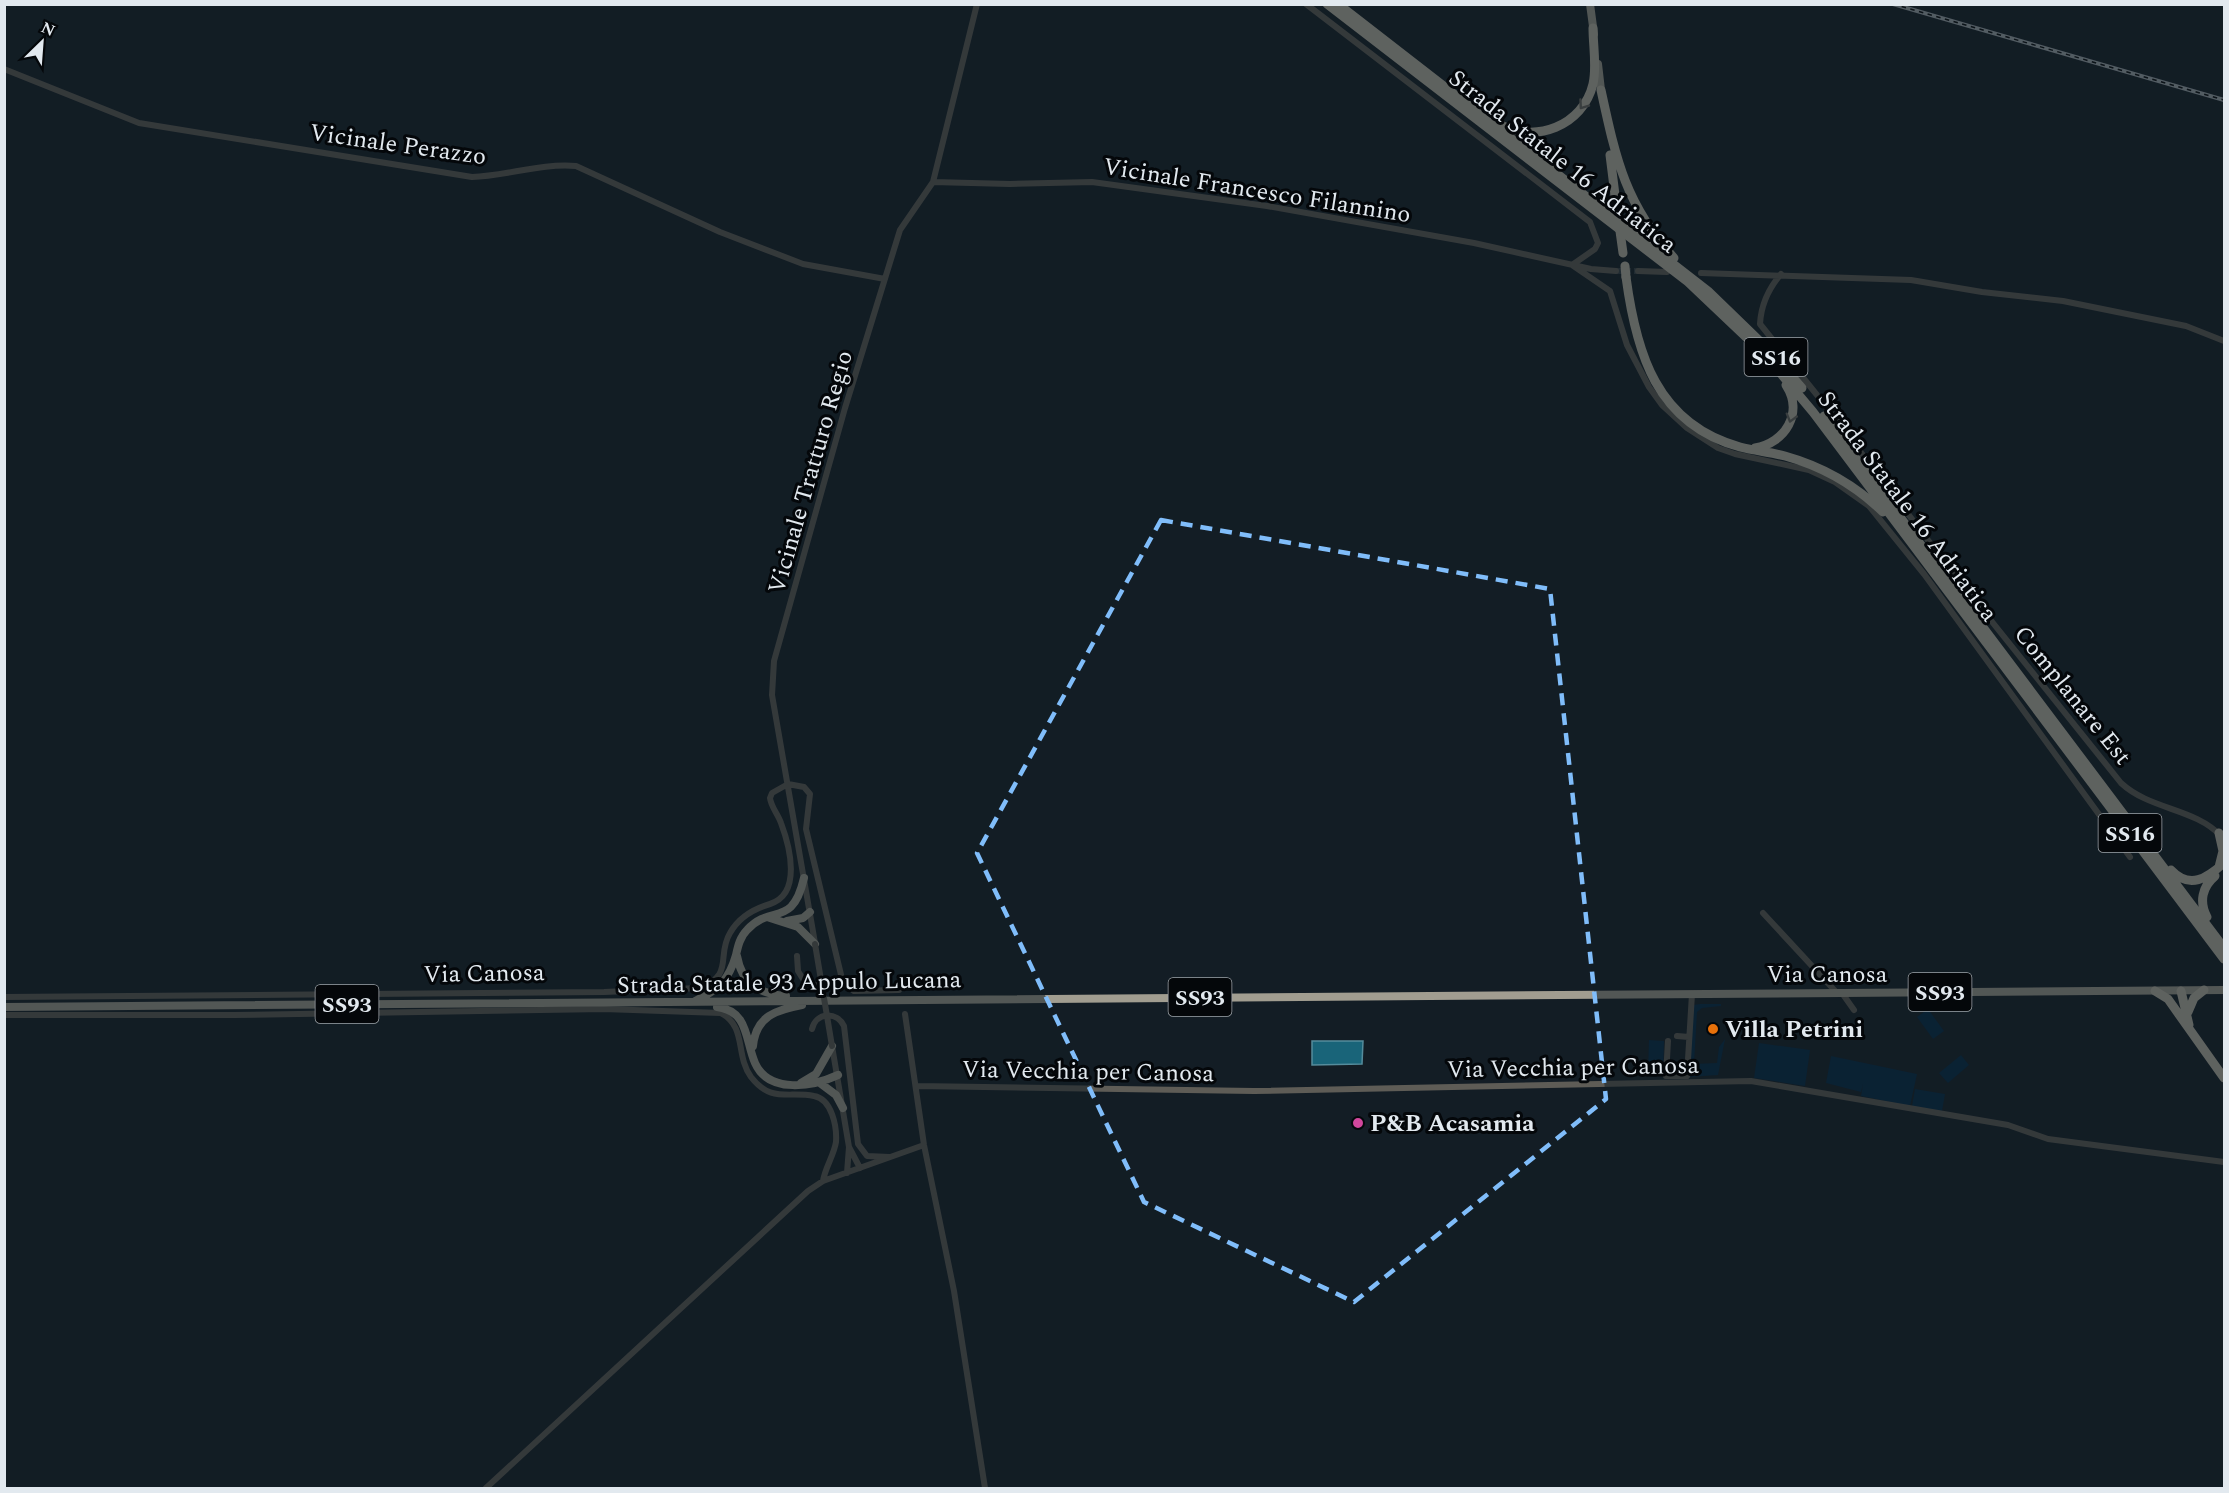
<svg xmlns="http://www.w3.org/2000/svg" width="2229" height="1493" font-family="Spectral,serif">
  <rect width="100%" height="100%" fill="#131d25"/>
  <path fill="#022845" d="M1700,1004H1721V1006L1702,1008L1697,1012L1694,1064L1717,1063L1719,1047L1725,1039L1718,1075L1689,1077L1693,1005Z
    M1928,1009L1944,1031L1933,1039L1917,1017Z
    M1649,1040L1664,1041L1663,1074L1648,1073Z
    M1759,1043L1810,1050L1805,1086L1754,1078Z
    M1961,1055L1969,1065L1948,1083L1939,1073Z
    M1831,1056L1917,1074L1910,1106L1861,1096L1863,1084L1861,1092L1826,1083Z
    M1915,1089L1945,1094L1942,1111L1912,1106Z"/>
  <path fill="#196479" stroke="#558c9c" stroke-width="1.5" d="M1312,1041H1363L1362,1064L1312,1065Z"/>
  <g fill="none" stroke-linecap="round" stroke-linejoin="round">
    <path stroke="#323c43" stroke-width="6" stroke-dasharray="6 3" stroke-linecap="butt" d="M1616,271H1638"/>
    <path stroke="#5e5c56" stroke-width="6" d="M1306,4L1590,222L1598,243L1595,249L1572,265
      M4,69L139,123L472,177C507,176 540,163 576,166L720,232L803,264L885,279
      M933,182L1010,184L1092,182L1267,206L1474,243L1591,269L1616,271
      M1572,265L1610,291L1627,345L1649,387L1662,405L1687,428L1718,448L1735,454L1809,470L1835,482L1869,506L1924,574L2130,857
      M1638,271L1667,272
      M1701,273L1911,280L1982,292L2063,301L2186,326L2224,341
      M1781,274C1769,288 1761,305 1760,324L1817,395L1957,578L2121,783C2150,810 2195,808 2221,836
      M788,784L804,787L810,794L806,829L843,983L854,991L899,990
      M1763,913L1837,993
      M815,943L772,695L774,661L845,408L900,230L933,182L977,4
      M797,956L798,971L806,984L828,986L843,983
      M1842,993L1854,1010
      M4,997L604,992L699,988C735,975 716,956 730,933C739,917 753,909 770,904C802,894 790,847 781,823C778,814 771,807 770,798L772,793L788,784
      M905,1014L924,1145L954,1291L985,1488
      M4,1015H233L604,1009L721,1013C747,1027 735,1055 751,1077C771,1103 788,1091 814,1096C832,1099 837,1127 836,1142C834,1155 825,1168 823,1181
      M812,1029C816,1012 837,1011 844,1026L858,1144L867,1156L889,1157
      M1677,1036L1689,1037
      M1668,1041L1666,1076H1687L1692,994
      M832,1046L849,1147L847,1173
      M916,1086L1254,1091L1751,1081L2008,1125L2048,1139L2224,1162
      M849,1147L860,1168
      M486,1488L808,1191L823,1181L924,1145"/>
    <path stroke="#a19d90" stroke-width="8" d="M1590,4L1594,34
      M1598,64L1601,90
      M770,918L798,927L815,944
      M787,921L803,918L810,912
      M737,956C742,984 759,994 786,996
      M695,1001C718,990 729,980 736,955C738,946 740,937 747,930C772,903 792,929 804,878
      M4,1007L2224,990
      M717,1007C749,1011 745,1040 755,1063C769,1095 814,1086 838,1075
      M753,1046C756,1016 776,1010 802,1005
      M801,1083L816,1074L832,1046
      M820,1083L836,1095L843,1108"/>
    <path stroke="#bbb6a7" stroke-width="9" d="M1327,4L1688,282L1767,357L1813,412L2224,959
      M1338,4L1708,291L1771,352L1802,388
      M1601,90C1616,159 1625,204 1674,258
      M1499,124C1535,144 1583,126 1593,84C1597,67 1593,46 1593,28
      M1610,155L1615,195
      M1626,277C1636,352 1656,424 1740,447C1755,451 1770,452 1785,456C1821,466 1855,485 1883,512
      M1824,416L2224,948
      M1755,448C1785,443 1804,413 1786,385
      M2219,833L2223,851L2219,867
      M2171,870C2190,890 2207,878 2224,863
      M2207,917C2199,902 2202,887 2215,876
      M2155,991L2168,999L2224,1078
      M2181,991L2189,1025
      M2188,1012L2194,998L2204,990"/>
    <g stroke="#a0a8ae" stroke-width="4">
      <path id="rail" d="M1893,4L2224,100"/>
    </g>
    <use href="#rail" stroke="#04070a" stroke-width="1.5" stroke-dasharray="4.5" stroke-linecap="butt"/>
    <path stroke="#5e5c56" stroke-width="6" d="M815,944L832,1046"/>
    <path stroke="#bbb6a7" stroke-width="9" d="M1615,195L1623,253
      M1625,266L1626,277"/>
  </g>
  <defs><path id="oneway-chevron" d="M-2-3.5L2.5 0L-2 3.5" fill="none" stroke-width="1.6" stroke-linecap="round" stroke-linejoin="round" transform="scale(1.5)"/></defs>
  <g stroke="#696760">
    <use href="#oneway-chevron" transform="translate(1583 105) rotate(125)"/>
    <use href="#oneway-chevron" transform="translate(1791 418) rotate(106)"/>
  </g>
  <path d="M0 0H2229V1493H0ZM1161,520L1550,589L1606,1099L1354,1302L1144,1202L977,853Z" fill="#131d25" fill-opacity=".55" fill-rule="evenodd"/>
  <path fill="none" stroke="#80bdfa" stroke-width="4.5" stroke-dasharray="12 8" stroke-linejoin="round" d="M1161,520L1550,589L1606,1099L1354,1302L1144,1202L977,853Z"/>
  <circle fill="#e8710a" stroke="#04070a" stroke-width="2" cx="1713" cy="1029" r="6"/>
  <circle fill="#d1479c" stroke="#04070a" stroke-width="2" cx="1358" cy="1123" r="6"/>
  <g text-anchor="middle" stroke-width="6" stroke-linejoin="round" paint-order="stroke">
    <g fill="#04070a" stroke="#9fa5aa" stroke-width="1.5">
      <rect x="1744.5" y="338" width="63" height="38" rx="4.5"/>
      <rect x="2098.5" y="814" width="63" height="38" rx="4.5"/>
      <rect x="1908.5" y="973" width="63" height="38" rx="4.5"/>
      <rect x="1168.5" y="978" width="63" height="38" rx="4.5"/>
      <rect x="315.5" y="985" width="63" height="38" rx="4.5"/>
    </g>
    <g font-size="22" font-weight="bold" fill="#e2e9ef">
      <text x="1776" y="365">SS16</text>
      <text x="2130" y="841">SS16</text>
      <text x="1940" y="1000">SS93</text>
      <text x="1200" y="1005">SS93</text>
      <text x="347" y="1012">SS93</text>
    </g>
    <g font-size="24" fill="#e2e9ef" stroke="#04070a">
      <text transform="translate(398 144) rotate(8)" y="8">Vicinale Perazzo</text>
      <text transform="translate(1563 161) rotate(38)" y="8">Strada Statale 16 Adriatica</text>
      <text transform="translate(1257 190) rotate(9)" y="8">Vicinale Francesco Filannino</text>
      <text transform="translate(810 472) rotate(-74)" y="8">Vicinale Tratturo Regio</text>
      <text transform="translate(1908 506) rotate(53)" y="8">Strada Statale 16 Adriatica</text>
      <text transform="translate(2073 695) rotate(51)" y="8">Complanare Est</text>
      <text transform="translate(484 973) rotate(-1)" y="8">Via Canosa</text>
      <text x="1827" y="982">Via Canosa</text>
      <text transform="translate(789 982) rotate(-1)" y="8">Strada Statale 93 Appulo Lucana</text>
      <text transform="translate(1573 1067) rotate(-1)" y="8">Via Vecchia per Canosa</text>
      <text transform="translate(1088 1071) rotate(1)" y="8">Via Vecchia per Canosa</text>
    </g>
    <g font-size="24" font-weight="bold" fill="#e2e9ef" stroke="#04070a" text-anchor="start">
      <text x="1725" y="1037">Villa Petrini</text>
      <text x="1370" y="1131">P&amp;B Acasamia</text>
    </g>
  </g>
  <rect width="2229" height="1493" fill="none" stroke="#e2e9ef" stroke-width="12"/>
  <g transform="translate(42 42) rotate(25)" stroke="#04070a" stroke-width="4.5" paint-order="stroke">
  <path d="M0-4.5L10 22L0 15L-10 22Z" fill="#e2e9ef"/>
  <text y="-9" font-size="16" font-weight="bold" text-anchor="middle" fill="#e2e9ef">N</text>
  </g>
</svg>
